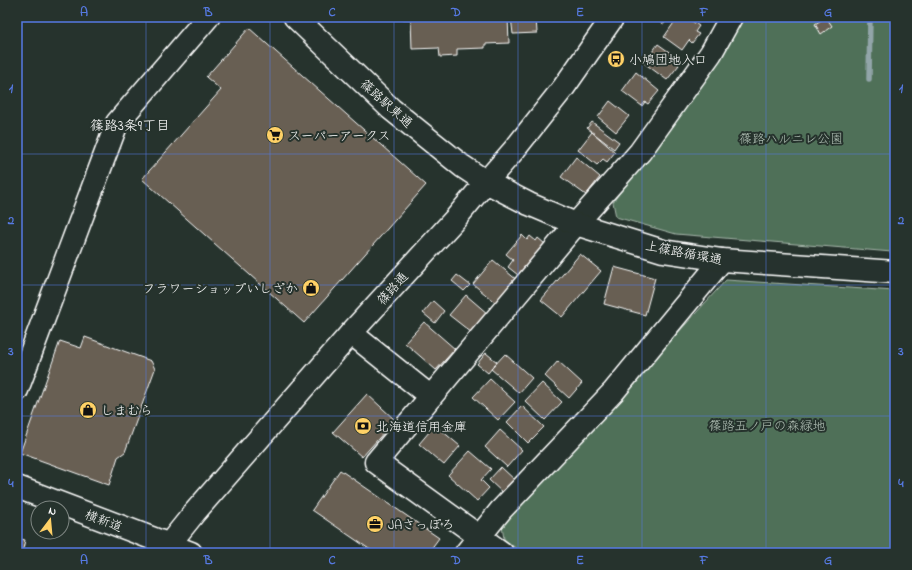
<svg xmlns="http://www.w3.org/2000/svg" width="912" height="570" font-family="'Indie Flower','Klee One',sans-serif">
  <rect width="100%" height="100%" fill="#26332d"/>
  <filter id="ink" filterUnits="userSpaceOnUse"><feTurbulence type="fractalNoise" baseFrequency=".025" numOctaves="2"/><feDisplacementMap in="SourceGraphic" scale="8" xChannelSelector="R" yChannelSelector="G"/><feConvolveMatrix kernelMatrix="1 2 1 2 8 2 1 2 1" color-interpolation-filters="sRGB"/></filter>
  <g filter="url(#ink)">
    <path fill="#507059" stroke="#a8b8ac" d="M744,17H895V248L892,252L676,234L616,217L613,202L722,55Z
      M726,280L895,291V553H522L504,539L502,526Z"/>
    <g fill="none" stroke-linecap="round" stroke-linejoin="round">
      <path stroke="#92a5a9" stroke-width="5.5" d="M869,79L870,17"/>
    </g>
    <path fill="#685e52" stroke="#fff" d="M402,17H508L509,43L485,44V48L457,49V56L440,57L439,48L412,49L411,19H402Z
      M511,17H536L537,33L513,34Z
      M659,17H668L664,24L657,20Z
      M678,17H686L699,26L695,32L699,34L692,43L689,40L682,50L664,37Z
      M826,17L832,26L821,34L815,24Z
      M249,28L426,185L304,323L142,179L221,90L206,77Z
      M658,44L672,54L669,58L679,65L667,80L644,63Z
      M636,72L659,91L648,104L645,102L642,106L622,91Z
      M610,101L629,116L616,132L598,117Z
      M592,122L619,142L614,149L587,128Z
      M592,132L615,152L607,162L603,159L597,165L578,150Z
      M576,157L600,177L586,195L561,177Z
      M522,235L527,240L530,236L536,241L538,238L545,244L518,275L508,267L513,260L506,254Z
      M580,254L601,271L562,317L541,300Z
      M493,260L518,281L498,305L473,284Z
      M614,267L655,278L645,315L604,304Z
      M457,275L470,285L464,291L452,281Z
      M466,295L488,314L472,333L449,315Z
      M433,301L444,311L435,323L423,313Z
      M424,322L455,349L436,370L405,343Z
      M85,337L151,361L155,369L125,452L118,457L109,485L20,453L60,341L81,348Z
      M486,353L497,362L488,373L477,364Z
      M505,354L532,378L519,393L491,369Z
      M558,361L582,383L569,398L545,376Z
      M490,379L515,402L498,420L473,397Z
      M542,383L562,402L545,420L525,401Z
      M367,394L395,420L362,457L333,432Z
      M522,406L544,427L528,443L507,422Z
      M435,425L460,446L444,465L419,444Z
      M500,430L522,450L507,467L485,447Z
      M470,451L491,469L481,480L489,488L477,501L448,475Z
      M501,467L517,482L505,495L489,480Z
      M340,470L439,538L428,553H375L312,510Z
      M17,538L25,540L22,553H17Z"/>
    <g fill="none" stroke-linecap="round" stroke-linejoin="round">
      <g stroke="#fff" stroke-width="25">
        <path id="street" d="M351,333L431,397
          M17,390L117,123L208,17
          M466,553L501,510L614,391L722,260
          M502,553L376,462L576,224L640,152L711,53L731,17"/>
      </g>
      <g stroke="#fff" stroke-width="25">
        <path id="secondary" d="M295,17L391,109L462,166L486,182L529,204L576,224L663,251L722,260L895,272
          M17,487L191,553
          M162,553L195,512L351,333L456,218L486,182L514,150L564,87L613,17"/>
      </g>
      <use href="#street" stroke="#26332d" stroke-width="22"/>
      <use href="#secondary" stroke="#26332d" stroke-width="22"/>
    </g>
  </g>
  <path fill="none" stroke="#567ae2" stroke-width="1" stroke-opacity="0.55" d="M146,17V553M270,17V553M394,17V553M518,17V553M642,17V553M766,17V553M17,154H895M17,285H895M17,416H895"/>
  <defs>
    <g id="bus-disc" transform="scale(0.9)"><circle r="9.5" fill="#ffd166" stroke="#26332d"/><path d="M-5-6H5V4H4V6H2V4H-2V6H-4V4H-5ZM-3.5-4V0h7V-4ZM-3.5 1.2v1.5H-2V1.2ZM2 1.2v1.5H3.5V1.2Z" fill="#111"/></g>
    <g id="supermarket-disc" transform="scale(0.9)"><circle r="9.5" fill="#ffd166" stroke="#26332d"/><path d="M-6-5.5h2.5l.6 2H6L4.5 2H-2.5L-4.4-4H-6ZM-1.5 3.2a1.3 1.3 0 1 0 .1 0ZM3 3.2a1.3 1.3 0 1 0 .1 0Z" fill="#111"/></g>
    <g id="shop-disc" transform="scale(0.9)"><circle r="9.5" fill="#ffd166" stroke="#26332d"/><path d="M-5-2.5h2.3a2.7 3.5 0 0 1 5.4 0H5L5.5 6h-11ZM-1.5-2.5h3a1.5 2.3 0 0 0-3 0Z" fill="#111"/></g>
    <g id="bank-disc" transform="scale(0.9)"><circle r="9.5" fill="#ffd166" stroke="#26332d"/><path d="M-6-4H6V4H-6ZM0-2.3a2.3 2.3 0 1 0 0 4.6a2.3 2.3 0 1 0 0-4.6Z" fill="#111"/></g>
    <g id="office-disc" transform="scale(0.9)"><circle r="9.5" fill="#ffd166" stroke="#26332d"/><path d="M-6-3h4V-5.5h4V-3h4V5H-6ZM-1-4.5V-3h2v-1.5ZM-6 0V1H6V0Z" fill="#111"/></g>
  </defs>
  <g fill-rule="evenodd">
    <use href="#bus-disc" x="616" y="59"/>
    <use href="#supermarket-disc" x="275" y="135"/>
    <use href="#shop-disc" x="311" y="288"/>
    <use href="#shop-disc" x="88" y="410"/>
    <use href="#bank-disc" x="363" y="426"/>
    <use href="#office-disc" x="375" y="524"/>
  </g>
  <g text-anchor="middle" stroke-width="4" stroke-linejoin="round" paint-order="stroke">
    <g font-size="13" fill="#fff" stroke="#26332d" text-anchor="start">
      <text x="629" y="64">小鳩団地入口</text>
      <text x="288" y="140">スーパーアークス</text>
      <text x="298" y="293" text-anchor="end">フラワーショップいしざか</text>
      <text x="101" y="415">しまむら</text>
      <text x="376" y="431">北海道信用金庫</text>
      <text x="388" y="529">JAさっぽろ</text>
    </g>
    <g font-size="13" fill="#fff" stroke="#26332d">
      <text transform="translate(387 103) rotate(42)" y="5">篠路駅東通</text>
      <text transform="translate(684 252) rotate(11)" y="5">上篠路循環通</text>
      <text transform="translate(392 288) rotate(-48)" y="5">篠路通</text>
      <text transform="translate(104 520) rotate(21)" y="5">横新道</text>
    </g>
    <g font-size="13" fill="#b0bfb4" stroke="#26332d">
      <text x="791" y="143">篠路ハルニレ公園</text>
      <text x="767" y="430">篠路五ノ戸の森緑地</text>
    </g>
    <g font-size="14" fill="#fff" stroke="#26332d">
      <text x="130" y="130">篠路3条9丁目</text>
    </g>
  </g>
  <rect width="912" height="570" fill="none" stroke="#26332d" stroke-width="44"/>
  <g transform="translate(50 520) rotate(16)"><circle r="19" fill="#26332d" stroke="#7d8581"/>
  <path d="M0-3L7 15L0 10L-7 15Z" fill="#ffd166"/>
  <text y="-6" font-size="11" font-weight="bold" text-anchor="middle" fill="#ffffff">N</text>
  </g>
  <rect x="22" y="22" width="868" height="526" fill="none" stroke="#567ae2" stroke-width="1.5"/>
  <g font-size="13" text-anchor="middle" font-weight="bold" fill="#567ae2">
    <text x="84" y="16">A</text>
    <text x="208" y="16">B</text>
    <text x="332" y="16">C</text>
    <text x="456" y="16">D</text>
    <text x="580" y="16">E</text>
    <text x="704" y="16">F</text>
    <text x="828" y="16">G</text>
    <text x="11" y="92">1</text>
    <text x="901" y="92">1</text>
    <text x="11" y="224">2</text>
    <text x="901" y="224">2</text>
    <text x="11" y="355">3</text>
    <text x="901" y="355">3</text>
    <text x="11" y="487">4</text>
    <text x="901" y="487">4</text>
    <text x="84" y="564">A</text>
    <text x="208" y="564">B</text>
    <text x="332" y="564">C</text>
    <text x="456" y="564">D</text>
    <text x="580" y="564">E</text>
    <text x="704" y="564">F</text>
    <text x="828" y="564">G</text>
  </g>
</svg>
